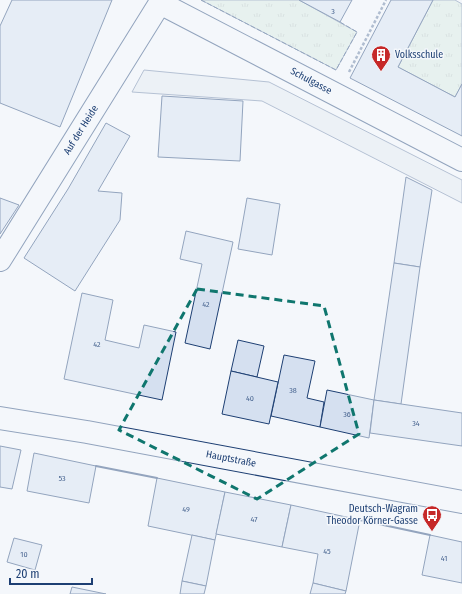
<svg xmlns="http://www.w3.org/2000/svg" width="462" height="594" viewBox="0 0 462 594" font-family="'Fira Sans Condensed',sans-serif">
<defs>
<pattern id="grass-tufts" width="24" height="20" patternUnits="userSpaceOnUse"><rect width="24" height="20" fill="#d7e8df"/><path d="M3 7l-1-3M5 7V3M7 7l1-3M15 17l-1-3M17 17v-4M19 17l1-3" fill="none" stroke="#b8c8c3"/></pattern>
</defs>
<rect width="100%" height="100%" fill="#f4f7fb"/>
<g fill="url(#grass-tufts)" stroke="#687fa3">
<path d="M201,0H299L357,32L336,70Z"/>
<path d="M433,0H455L462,4V84L455,97L398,67Z"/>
</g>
<path fill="#e3e8f0" stroke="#687fa3" d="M144,70L269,82L462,180V203L262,101L132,92Z"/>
<g fill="#d5e0f0" stroke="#1d3f73">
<path d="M12,0H112L60,127L0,103V26Z"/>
<path d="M299,0H352L340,22Z"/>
<path d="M391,0H433L398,67L455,97L462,84V136L350,78Z"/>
<path d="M162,96L243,101L240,161L158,157Z"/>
<path d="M106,123L130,136L98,191L122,193L120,220L75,291L24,258L68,189Z"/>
<path d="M406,177L432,190L420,267L394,263Z"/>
<path d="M0,198L19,205L0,234Z"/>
<path d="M247,198L280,204L272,255L238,249Z"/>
<path d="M186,231L233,242L210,349L185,343L202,264L180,259Z"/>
<path d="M394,263L420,267L401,404L374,400Z"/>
<path d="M82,293L113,300L105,340L139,348L144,325L176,332L162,400L64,379Z"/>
<path d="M238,340L264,346L257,377L231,371Z"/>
<path d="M284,355L315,361L307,398L324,402L320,427L271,416Z"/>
<path d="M231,371L278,382L269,424L222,414Z"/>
<path d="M327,390L374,400L369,438L320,427Z"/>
<path d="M374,400L462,413V446L370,433Z"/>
<path d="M0,446L21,450L12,489L0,487Z"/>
<path d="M34,453L96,466L89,503L27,491Z"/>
<path d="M157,478L225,492L215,540L148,526Z"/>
<path d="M225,492L291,505L282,547L216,534Z"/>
<path d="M291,505L360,520L346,591L313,583L318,554L282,547Z"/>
<path d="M192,535L215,540L206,586L182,581Z"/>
<path d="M430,535L462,542V583L422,575Z"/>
<path d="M14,538L42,545L35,570L7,562Z"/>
<path d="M182,581L206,586L204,594H180Z"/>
<path d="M313,583L346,591L345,594H310Z"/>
<path d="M72,587L106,594H70Z"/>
</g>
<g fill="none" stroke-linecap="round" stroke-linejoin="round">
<g stroke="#1d3f73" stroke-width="24">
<g id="street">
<path d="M160,3L462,160"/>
<path d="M0,260L160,3L161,0"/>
</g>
</g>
<g stroke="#1d3f73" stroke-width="24">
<path id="primary" d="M0,418L87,432L462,502"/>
</g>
<path stroke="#5e769c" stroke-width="2.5" stroke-dasharray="3 2" stroke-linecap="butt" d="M349,72L386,0"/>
<use href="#street" stroke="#f4f7fb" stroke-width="22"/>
<use href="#primary" stroke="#f4f7fb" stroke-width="22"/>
<path stroke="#1d3f73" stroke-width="1" stroke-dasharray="5 2" stroke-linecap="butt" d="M201,0L336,70L357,32L340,22"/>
<g stroke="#1d3f73" stroke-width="2">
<path d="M96,466L157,478"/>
<path d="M360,520L430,535"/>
</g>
</g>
<path d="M0 0H462V594H0ZM197,289L324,306L359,434L257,499L119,430Z" fill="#f4f7fb" fill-opacity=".55" fill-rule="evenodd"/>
<path fill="none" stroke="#0f766e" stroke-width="3" stroke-dasharray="8 5" stroke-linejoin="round" d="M197,289L324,306L359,434L257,499L119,430Z"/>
<defs>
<g id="building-pin" transform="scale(1)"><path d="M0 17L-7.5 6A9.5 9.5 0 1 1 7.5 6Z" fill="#c62828" stroke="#f4f7fb"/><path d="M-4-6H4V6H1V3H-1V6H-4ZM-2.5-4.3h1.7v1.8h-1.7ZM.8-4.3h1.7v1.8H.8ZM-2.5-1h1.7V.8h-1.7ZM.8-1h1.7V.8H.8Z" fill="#fff"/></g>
<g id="bus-pin" transform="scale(1)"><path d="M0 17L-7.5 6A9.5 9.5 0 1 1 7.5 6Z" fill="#c62828" stroke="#f4f7fb"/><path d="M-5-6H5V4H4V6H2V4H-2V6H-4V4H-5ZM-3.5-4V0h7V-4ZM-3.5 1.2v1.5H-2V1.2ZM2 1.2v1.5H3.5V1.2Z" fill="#fff"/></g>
</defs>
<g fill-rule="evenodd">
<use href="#building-pin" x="381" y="55"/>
<use href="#bus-pin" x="432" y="515"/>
</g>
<g text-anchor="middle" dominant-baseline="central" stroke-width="3" stroke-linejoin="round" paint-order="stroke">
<g font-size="8" fill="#4b6792">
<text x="333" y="11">3</text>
<text x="206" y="304">42</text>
<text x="97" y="344">42</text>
<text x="293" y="390">38</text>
<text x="250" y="398">40</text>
<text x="347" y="414">36</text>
<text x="416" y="423">34</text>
<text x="62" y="478">53</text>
<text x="186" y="509">49</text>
<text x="254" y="519">47</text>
<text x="327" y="551">45</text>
<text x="24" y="554">10</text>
<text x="444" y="558">41</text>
</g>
<g font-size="10" fill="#1d3f73" stroke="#f4f7fb" text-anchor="start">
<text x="395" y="55">Volksschule</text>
<text x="418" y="509" text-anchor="end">Deutsch-Wagram<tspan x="418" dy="12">Theodor Körner-Gasse</tspan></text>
</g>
<g font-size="10" fill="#1d3f73" stroke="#f4f7fb">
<text transform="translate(311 81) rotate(28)">Schulgasse</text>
<text transform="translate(81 130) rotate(-58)">Auf der Heide</text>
<text transform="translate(231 459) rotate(11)">Hauptstraße</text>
</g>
</g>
<path d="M10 578v6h82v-6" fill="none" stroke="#1d3f73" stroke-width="2"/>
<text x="16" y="578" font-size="12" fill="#1d3f73" stroke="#f4f7fb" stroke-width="3" paint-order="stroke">20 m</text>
</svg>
